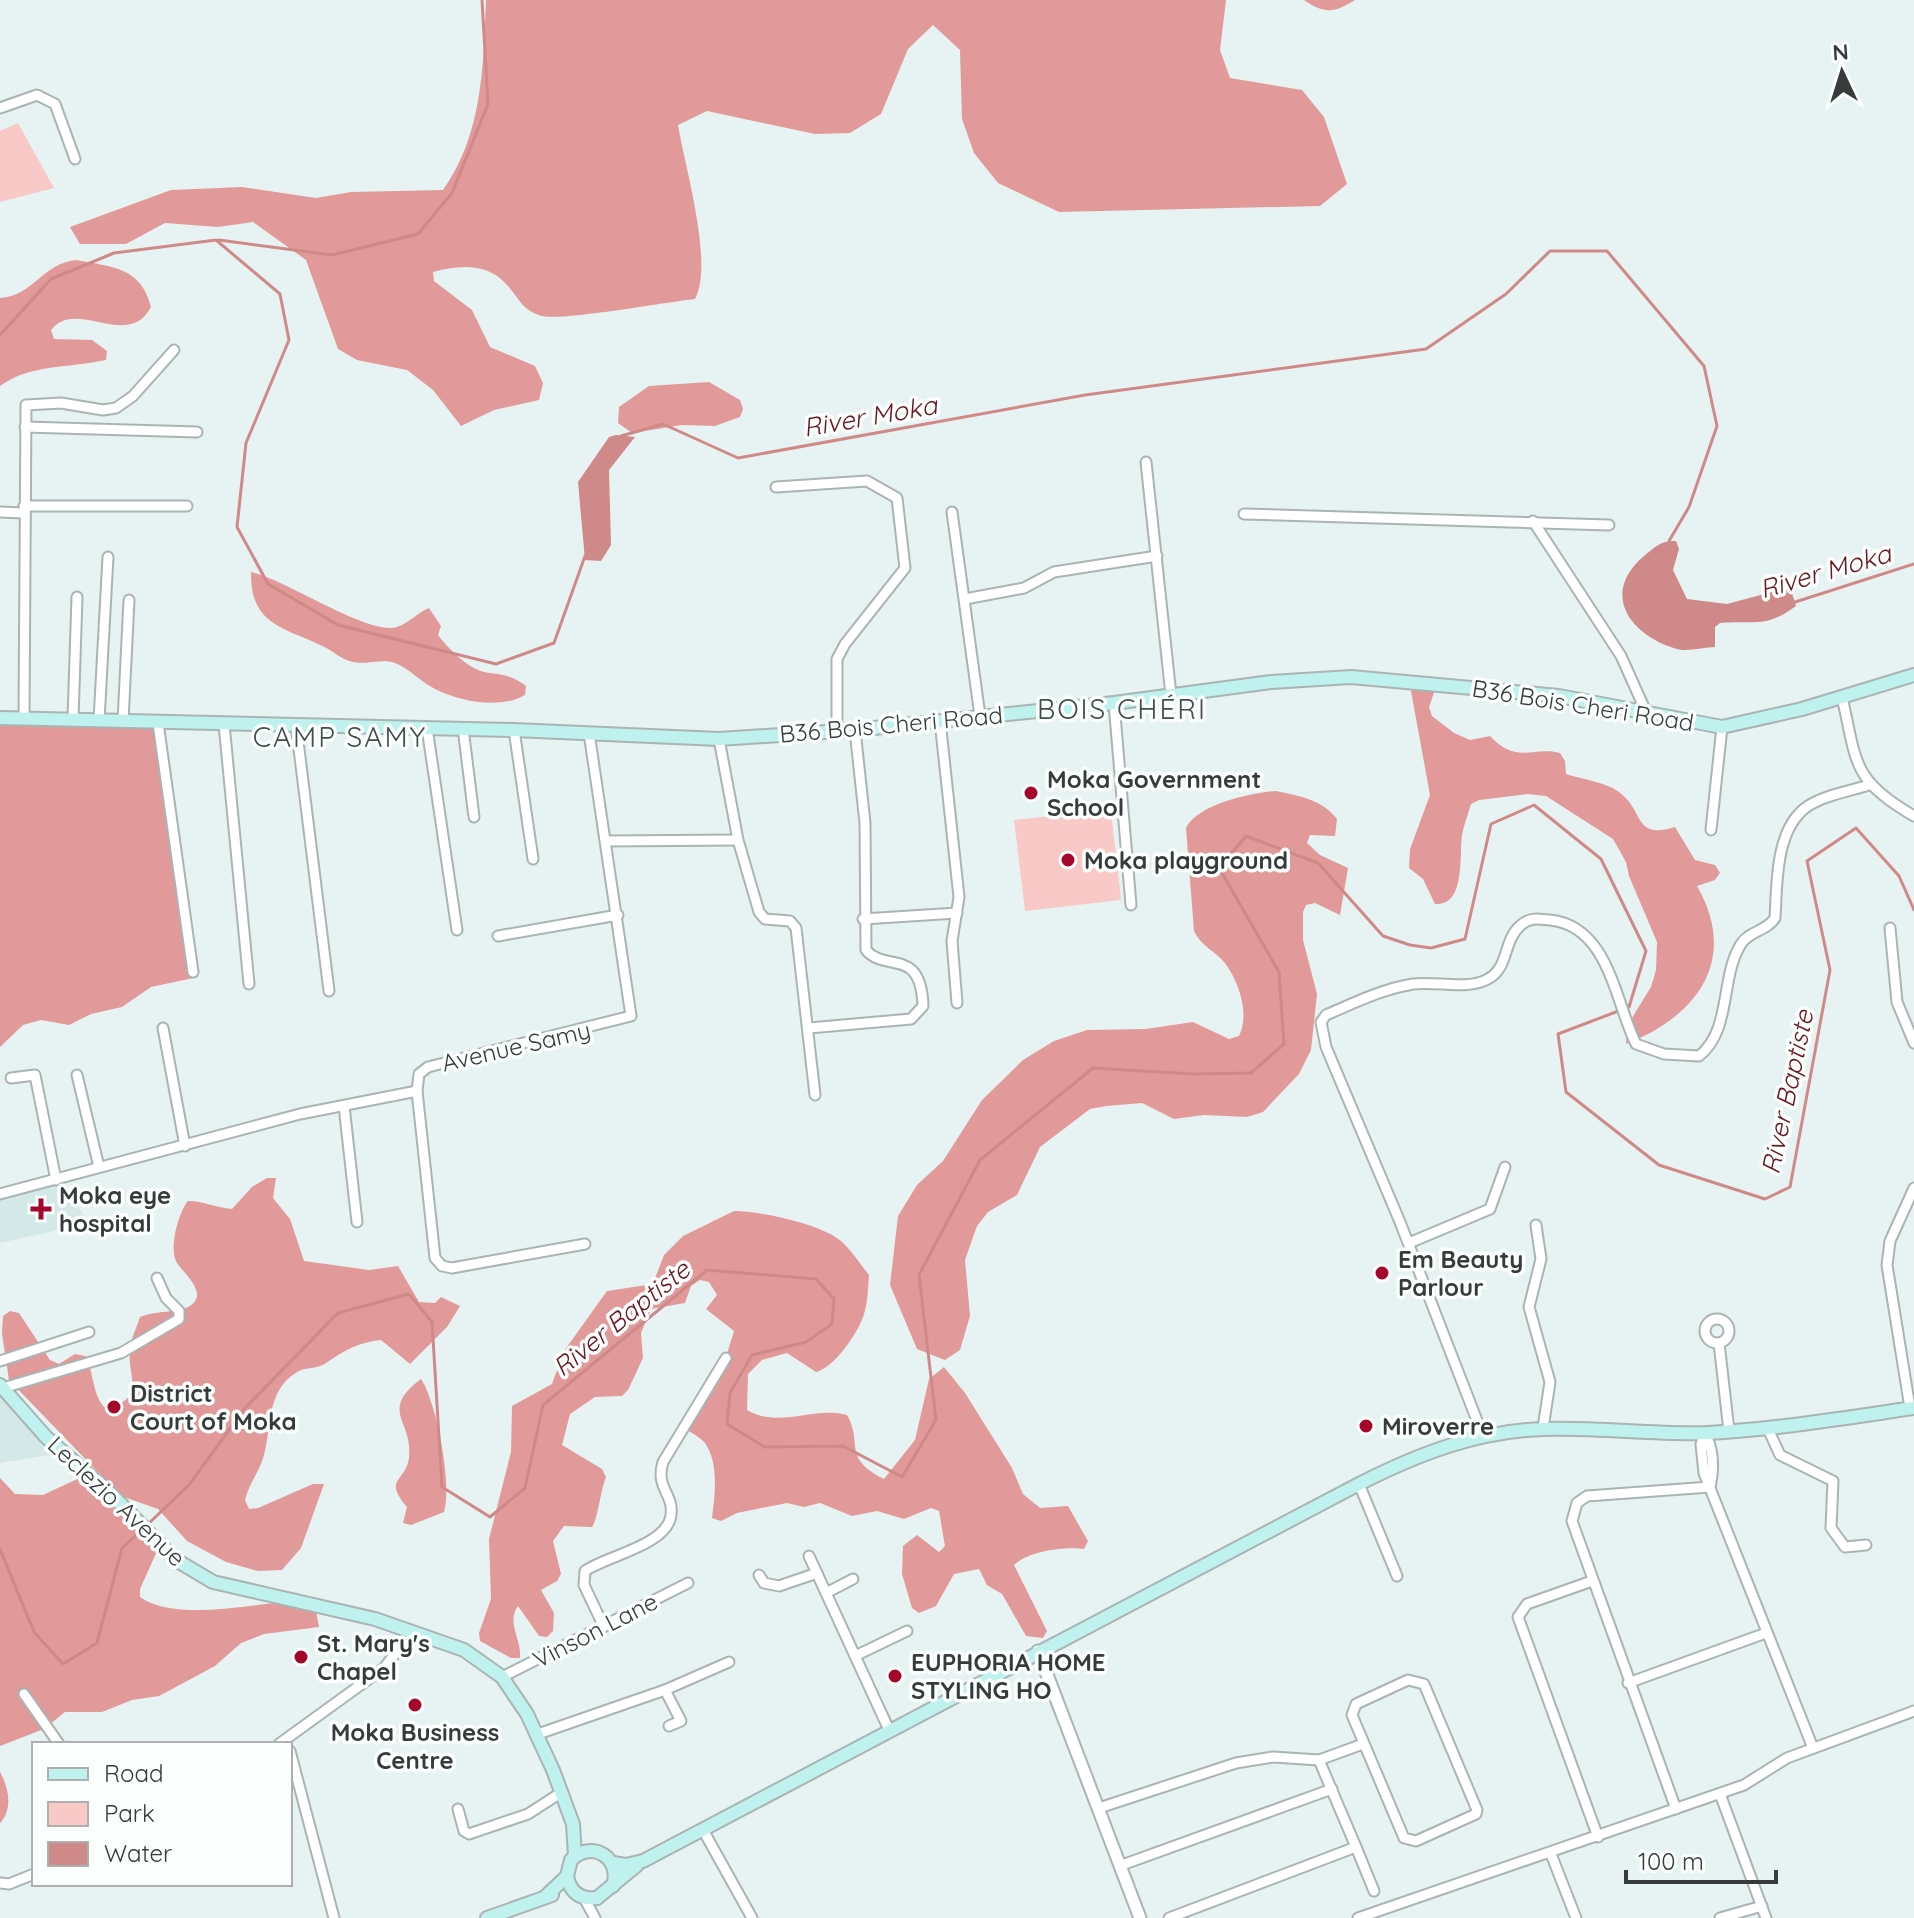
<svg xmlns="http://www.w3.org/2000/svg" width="1914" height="1918" viewBox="0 0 1914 1918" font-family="Quicksand,sans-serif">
<rect width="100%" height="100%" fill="#e7f3f2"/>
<g fill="#d3e8e7">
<path d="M65,1182L85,1218L81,1225L0,1243V1200Z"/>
<path d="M0,1390L55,1454L0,1463Z"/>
</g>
<g fill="#f9c9c7">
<path d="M18,123L54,188L0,202V131Z"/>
<path d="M1111,810L1121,900L1025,911L1014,820Z"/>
</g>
<g fill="#e19a99">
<path d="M486,0H1226L1220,50L1230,78L1302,90L1324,117L1347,184L1320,206L1059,212L998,183L974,153L962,119L960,50L933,25L908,49L881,114L850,133L815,134L707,111L678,125C685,167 714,264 695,299C667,302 562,321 542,316C521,310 520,299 507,285C488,262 458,265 433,272L434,281L472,310L490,347L535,366L543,383L539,400L494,410L461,426L433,390L407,370L357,360L338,349L306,260L253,222L218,227L165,223L126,244H80L70,227L171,190L242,187L316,198L351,192L443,190C483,133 483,67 486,0Z"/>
<path d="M1304,0H1355C1335,13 1324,14 1304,0Z"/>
<path d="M76,260C113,267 141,267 151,307C128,351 76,297 51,330L54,339L92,340L107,351L106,360C70,368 30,364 0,386V298C33,296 43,263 76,260Z"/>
<path d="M709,382L740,400L743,409L740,417L715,426L682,425L632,433L618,423L619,407L649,386Z"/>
<path d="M251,572C285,579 369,636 397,627C409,623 417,613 429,608L441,626L438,635C448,648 467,668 484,672C502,675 510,674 526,686L525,695C501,709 462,702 437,690C422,683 410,669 395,663C383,658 366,665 353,662C341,660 331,649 320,645C282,627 250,624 251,572Z"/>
<path d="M1417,684L1435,690L1429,707L1432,716L1454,733L1470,740L1490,736C1517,765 1532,746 1560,753L1565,761L1566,774C1581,779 1606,782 1619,792C1645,811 1633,840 1675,827L1695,860L1715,865L1720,873L1715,880L1697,886C1739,959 1698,1016 1626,1044L1627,1026L1651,987L1656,970L1657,942L1629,876L1626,862L1613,839L1546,796L1528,794L1479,800L1471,804C1468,814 1464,825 1462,835C1459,856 1466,906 1435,904L1423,879L1409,868L1410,849L1430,795L1411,691Z"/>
<path d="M0,721L164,723L198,977L151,987L122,1007L91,1014L69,1025L41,1020L23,1025L0,1047Z"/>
<path d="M1276,791C1299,796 1322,799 1337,819L1335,836L1310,835L1307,843L1320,855L1348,868L1340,915L1315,903L1306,905L1303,912V940L1317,994L1311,1050L1299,1074L1263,1112L1247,1117L1204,1115L1174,1119L1142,1103L1106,1106L1090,1109L1040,1147L1017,1195L988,1212L977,1226L965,1260L970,1316L960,1350L945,1360L917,1349L890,1285L898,1216L917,1185L943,1161L982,1100L1023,1060L1054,1041L1087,1030L1146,1029L1193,1022L1229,1039L1239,1036C1250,1014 1239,982 1225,963C1215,951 1201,946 1194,931L1186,828C1198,804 1251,793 1276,791Z"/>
<path d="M267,1178H276L273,1198L290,1219L304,1261L369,1270L398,1266L419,1302L435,1303L441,1297L460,1306L447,1327L410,1364L381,1340C359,1342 343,1351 326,1363C318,1369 305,1367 297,1372C266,1391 272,1426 264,1455C260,1471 249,1483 245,1500L249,1509L258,1508L313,1484H324L301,1548L282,1570L258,1571L226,1562L187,1541L158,1509L121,1496L9,1380L2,1334L3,1316L10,1311L19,1313L50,1360L59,1364L75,1354L85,1356C94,1372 92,1393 104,1407C149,1402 126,1374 130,1348C131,1338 137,1327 140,1317C154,1311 180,1312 188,1307C212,1294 181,1272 176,1261C169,1247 179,1211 188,1201C203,1201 217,1208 232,1209L252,1187Z"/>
<path d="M734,1211C760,1211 821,1224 841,1241C852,1251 860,1264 869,1275C868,1287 868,1302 864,1314C859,1332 834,1368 816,1372L787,1353L762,1360L748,1374L747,1410C780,1429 813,1406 847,1415C863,1443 842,1458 884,1479L915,1440L929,1379L944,1367L965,1393L1012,1468L1023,1494L1040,1508L1068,1506L1088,1541L1084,1549C1065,1546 1028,1551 1014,1565L1047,1631L1043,1638L1026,1636L1002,1594L987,1585L979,1569L954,1574L936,1606L919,1613L912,1608L902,1574L903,1546L917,1535L939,1552L945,1546L939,1511L931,1508L904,1519L877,1511L852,1516L820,1503L804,1507L787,1503L737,1513L721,1521L712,1518C715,1495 719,1463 705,1443C700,1437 690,1432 684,1428L726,1357L734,1331L706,1309L717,1295L709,1282L700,1280L691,1286L685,1303L651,1309L641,1333L643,1358L628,1390L622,1396L595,1397L570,1414L562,1445L602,1469L606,1477C600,1492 598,1519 592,1527L564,1526L553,1541L561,1574L557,1581L541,1590L554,1613L553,1631L547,1637L539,1636L518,1606C506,1622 522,1640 520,1658H511L480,1641L479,1633L491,1599L489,1539L511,1452L512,1406L552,1384L564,1351L607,1291L647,1285L654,1281L664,1255L683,1236Z"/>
<path d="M421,1379C436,1400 453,1487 444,1512L411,1525L403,1523L407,1507C383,1478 405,1483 409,1458C414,1421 378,1411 421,1379Z"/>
<path d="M88,1474L158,1549L140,1589V1597C176,1623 261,1603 304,1599L316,1610L319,1627L264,1634L241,1643L215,1666L159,1696L132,1700L102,1712H65L44,1729L0,1746V1478L15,1494L43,1495Z"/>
<path d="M0,1772C9,1788 13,1809 0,1823Z"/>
</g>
<g fill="#cf8988">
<path d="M616,435L635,437L609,470L611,545L601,561L585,560L578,482L609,437Z"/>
<path d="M1676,541L1679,549L1673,570L1687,599L1727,604L1790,587L1796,606C1765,629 1755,620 1720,623L1715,627V647C1705,647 1687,652 1677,649C1631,636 1599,594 1644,556C1655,547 1661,540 1676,541Z"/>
</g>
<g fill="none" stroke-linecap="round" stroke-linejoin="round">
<g stroke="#cf8988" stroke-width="3">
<path d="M219,240L332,255L418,234L452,193L488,104L482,0"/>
<path d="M0,335L51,279L114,253L216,240L280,294L289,340L246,443L237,527L268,584L338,625L496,664L554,643L585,556"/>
<path d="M621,436L663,424L738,458L1085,395L1426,349L1506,294L1550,251H1607L1704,366L1717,426L1689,507L1669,541"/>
<path d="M1792,603L1914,564"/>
<path d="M147,1525L189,1485L245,1408L338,1313L409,1294L432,1322L442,1487L490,1517L525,1488L543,1405L707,1270L816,1279L834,1299L832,1324L806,1342L752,1355L730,1393L727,1424L765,1447L843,1446L902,1477L936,1420L919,1275L980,1160L1093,1068L1193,1074L1251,1073L1284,1044L1279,972L1219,868L1246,836L1318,863L1383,936L1410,945L1431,948L1465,939L1491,824L1534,805L1601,859L1646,951L1629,1007L1558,1034L1566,1092L1659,1165L1765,1199L1790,1187L1830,970L1807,861L1856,828L1899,876L1914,910"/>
<path d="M0,1549L34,1632L63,1664L97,1643L122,1548L142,1530"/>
</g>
<g stroke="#a9b4b3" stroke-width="13">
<g id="minor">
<path d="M0,108L37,95L55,104L75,159"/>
<path d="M25,427L197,432"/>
<path d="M1146,462L1171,695"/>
<path d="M776,487L867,481L897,498L905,568L845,644L837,659V731"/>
<path d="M24,506H187"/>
<path d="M0,512L24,513"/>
<path d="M952,512L980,716"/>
<path d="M1244,514L1609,525"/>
<path d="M1533,521L1621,656L1647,714"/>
<path d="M965,599L1024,588L1054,572L1157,556"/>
<path d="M1842,697C1857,762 1851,780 1914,816"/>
<path d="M1114,703L1131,905"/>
<path d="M24,718L26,405L61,403L103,410L116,408L133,396L174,350"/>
<path d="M73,719L77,597"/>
<path d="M99,720L108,557"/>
<path d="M123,721L129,600"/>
<path d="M940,721L959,897L952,941L957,1003"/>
<path d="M158,723L193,972"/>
<path d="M224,724L249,984"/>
<path d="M296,725L329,991"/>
<path d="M427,728L457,930"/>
<path d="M463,728L474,817"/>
<path d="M514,730L533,859"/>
<path d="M719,739L738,840L759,912L765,919L790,921L796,928L815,1095"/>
<path d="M1711,830L1722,727"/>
<path d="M607,841L738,840"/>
<path d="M863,919L957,913"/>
<path d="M1890,928L1897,1002L1914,1043"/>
<path d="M498,936L618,915"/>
<path d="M163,1028L185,1146"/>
<path d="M809,1028L911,1019L923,1006C921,946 885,973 866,950L865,823L855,730"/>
<path d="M77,1075L99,1167"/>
<path d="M11,1078L35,1075L56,1180"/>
<path d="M417,1091L435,1258L442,1266L452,1268L585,1244"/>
<path d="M344,1106L357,1222"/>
<path d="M0,1194L300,1114L417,1091L419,1074L428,1067L631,1016L589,733"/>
<path d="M1536,1225L1541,1259L1529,1307L1550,1382L1543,1428"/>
<path d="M1409,1243L1490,1209L1505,1167"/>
<circle cx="1717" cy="1331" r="12"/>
<path d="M1719,1343L1729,1431"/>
<path d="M0,1361L89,1332"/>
<path d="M3,1388L121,1353L179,1319V1311L166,1298L157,1278"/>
<path d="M1910,1408L1887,1265L1890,1241L1914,1188"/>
<path d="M1768,1429L1780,1455L1833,1481L1831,1528L1845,1547L1866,1545"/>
<path d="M1705,1433L1701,1444L1704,1473L1813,1748"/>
<path d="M1705,1433C1714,1450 1714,1469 1710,1487"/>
<path d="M1483,1436L1400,1222L1326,1047L1321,1022L1326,1015C1354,1003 1382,989 1413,984C1436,981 1465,990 1486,980C1510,969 1502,941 1521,925C1530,917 1538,919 1550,920C1609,926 1615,1002 1636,1044L1664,1054L1699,1056C1732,1030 1720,977 1741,944C1749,931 1767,931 1775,918C1777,884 1775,828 1808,806C1825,795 1850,791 1869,785"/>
<path d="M1359,1484L1397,1576"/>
<path d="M809,1556L890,1732"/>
<path d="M759,1575L764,1583L779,1586L817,1573"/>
<path d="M1592,1581L1527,1604L1518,1617L1598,1837"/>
<path d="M826,1593L853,1579"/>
<path d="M604,1627L584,1585L585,1571C606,1556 668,1545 671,1515C674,1494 655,1488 663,1462L726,1358"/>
<path d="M855,1656L907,1631"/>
<path d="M502,1677L688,1583"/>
<path d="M1408,1680L1424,1684L1477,1810L1476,1814L1416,1841L1404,1838L1352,1715L1356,1704Z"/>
<path d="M1628,1683L1766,1633"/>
<path d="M665,1690L681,1721L669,1726"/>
<path d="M24,1694L59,1744"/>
<path d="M538,1734L665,1690L729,1662"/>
<path d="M279,1744L384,1668L401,1646L417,1634"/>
<path d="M290,1751L334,1918"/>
<path d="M1720,1794L1766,1918"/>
<path d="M1099,1808L1236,1763L1273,1757L1319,1760L1363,1744"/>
<path d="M458,1809L464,1831L469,1834L528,1814L562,1792"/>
<path d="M1676,1809L1572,1521L1577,1503L1587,1496L1710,1487"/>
<path d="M703,1830L752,1918"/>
<path d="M1356,1847L1374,1891"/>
<path d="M1551,1854L1576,1918"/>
<path d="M1122,1865L1332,1789"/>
<path d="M0,1883L9,1884L34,1874"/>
<path d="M584,1898L595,1918"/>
<path d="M1169,1918L1356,1847L1319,1760"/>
<path d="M1358,1918L1744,1785L1787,1758L1914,1711"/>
<path d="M1720,1918L1762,1906"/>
</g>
</g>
<g stroke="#a9b4b3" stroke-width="15">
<path id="tertiary" d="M1038,1651L1140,1918"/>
</g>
<g stroke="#a9b4b3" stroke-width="16">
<g id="secondary">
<path d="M0,718L514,730L719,739L855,730L1114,703L1271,682L1351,677L1559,696L1722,727L1802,709L1914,675"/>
<path d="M0,1385L46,1437L112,1495L176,1560L213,1582L375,1619L464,1650L502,1677L527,1714L553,1770L573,1824L575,1856"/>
<path d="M613,1863L626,1865L643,1861L1359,1484C1418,1454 1477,1431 1544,1429C1599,1427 1654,1435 1708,1433C1778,1429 1845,1418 1914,1408"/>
<path d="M567,1876C570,1893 581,1900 597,1898L637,1865"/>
<path d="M546,1896L567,1876L571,1860C592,1839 622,1858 613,1886"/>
<path d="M487,1918L552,1895"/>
</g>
</g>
<use href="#minor" stroke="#fff" stroke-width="9"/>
<use href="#tertiary" stroke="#fff" stroke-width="11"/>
<use href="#secondary" stroke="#bff1ef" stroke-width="12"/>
</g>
<g fill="#a40729" stroke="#fafffe" stroke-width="3">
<circle cx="1031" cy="793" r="8"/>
<circle cx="1068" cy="860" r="8"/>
<path d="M37 1197h8v8h8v8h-8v8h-8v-8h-8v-8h8z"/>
<circle cx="1382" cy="1273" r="8"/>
<circle cx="114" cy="1407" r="8"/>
<circle cx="1366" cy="1426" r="8"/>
<circle cx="301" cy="1657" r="8"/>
<circle cx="895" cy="1676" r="8"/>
<circle cx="415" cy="1705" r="8"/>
</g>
<g text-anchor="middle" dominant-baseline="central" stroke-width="7" stroke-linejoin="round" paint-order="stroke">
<g font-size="24" fill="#373b3b" stroke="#fafffe">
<text transform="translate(1583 705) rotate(9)">B36 Bois Cheri Road</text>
<text transform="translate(891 724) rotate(-5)">B36 Bois Cheri Road</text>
<text transform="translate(516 1046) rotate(-13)">Avenue Samy</text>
<text transform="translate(117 1501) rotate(43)">Leclezio Avenue</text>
<text transform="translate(595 1630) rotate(-27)">Vinson Lane</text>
</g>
<g font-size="24" font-weight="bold" fill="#373b3b" stroke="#fafffe" text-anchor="start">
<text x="1047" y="779">Moka Government<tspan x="1047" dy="28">School</tspan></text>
<text x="1084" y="860">Moka playground</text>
<text x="59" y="1195">Moka eye<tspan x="59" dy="28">hospital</tspan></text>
<text x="1398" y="1259">Em Beauty<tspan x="1398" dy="28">Parlour</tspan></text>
<text x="130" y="1393">District<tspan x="130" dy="28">Court of Moka</tspan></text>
<text x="1382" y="1426">Miroverre</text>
<text x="317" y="1643">St. Mary's<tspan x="317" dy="28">Chapel</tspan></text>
<text x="911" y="1662">EUPHORIA HOME<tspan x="911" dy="28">STYLING HO</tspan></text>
<text x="415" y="1732" text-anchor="middle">Moka Business<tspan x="415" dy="28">Centre</tspan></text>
</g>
<g font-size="26" font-style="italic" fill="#6a161f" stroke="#fafffe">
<text transform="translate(870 416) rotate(-10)">River Moka</text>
<text transform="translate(1825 571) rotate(-16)">River Moka</text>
<text transform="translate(1787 1092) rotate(-78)">River Baptiste</text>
<text transform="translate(621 1318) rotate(-39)">River Baptiste</text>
</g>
<g font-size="28" letter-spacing="2" fill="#424c4b" stroke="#fafffe">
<text x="1122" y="708">BOIS CHÉRI</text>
<text x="340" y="736">CAMP SAMY</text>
</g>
</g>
<rect x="32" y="1742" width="260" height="144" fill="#fafffe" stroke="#acb1b0" stroke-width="2"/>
<rect x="48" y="1768" width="40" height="12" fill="#bff1ef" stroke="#acb1b0" stroke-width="2"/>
<text x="104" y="1782" font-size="24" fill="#373b3b">Road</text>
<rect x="48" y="1802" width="40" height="24" fill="#f9c9c7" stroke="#acb1b0" stroke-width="2"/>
<text x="104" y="1822" font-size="24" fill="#373b3b">Park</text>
<rect x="48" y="1842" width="40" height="24" fill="#cf8988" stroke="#acb1b0" stroke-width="2"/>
<text x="104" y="1862" font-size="24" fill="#373b3b">Water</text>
<g transform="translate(1842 72) rotate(356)" stroke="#fafffe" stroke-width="6" paint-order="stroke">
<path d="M0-6L14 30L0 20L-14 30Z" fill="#373b3b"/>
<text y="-12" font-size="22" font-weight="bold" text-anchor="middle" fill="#373b3b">N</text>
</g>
<path d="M1626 1870v12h150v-12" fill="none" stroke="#373b3b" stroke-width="4"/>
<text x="1638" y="1870" font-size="24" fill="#373b3b" stroke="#fafffe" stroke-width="6" paint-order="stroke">100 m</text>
</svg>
